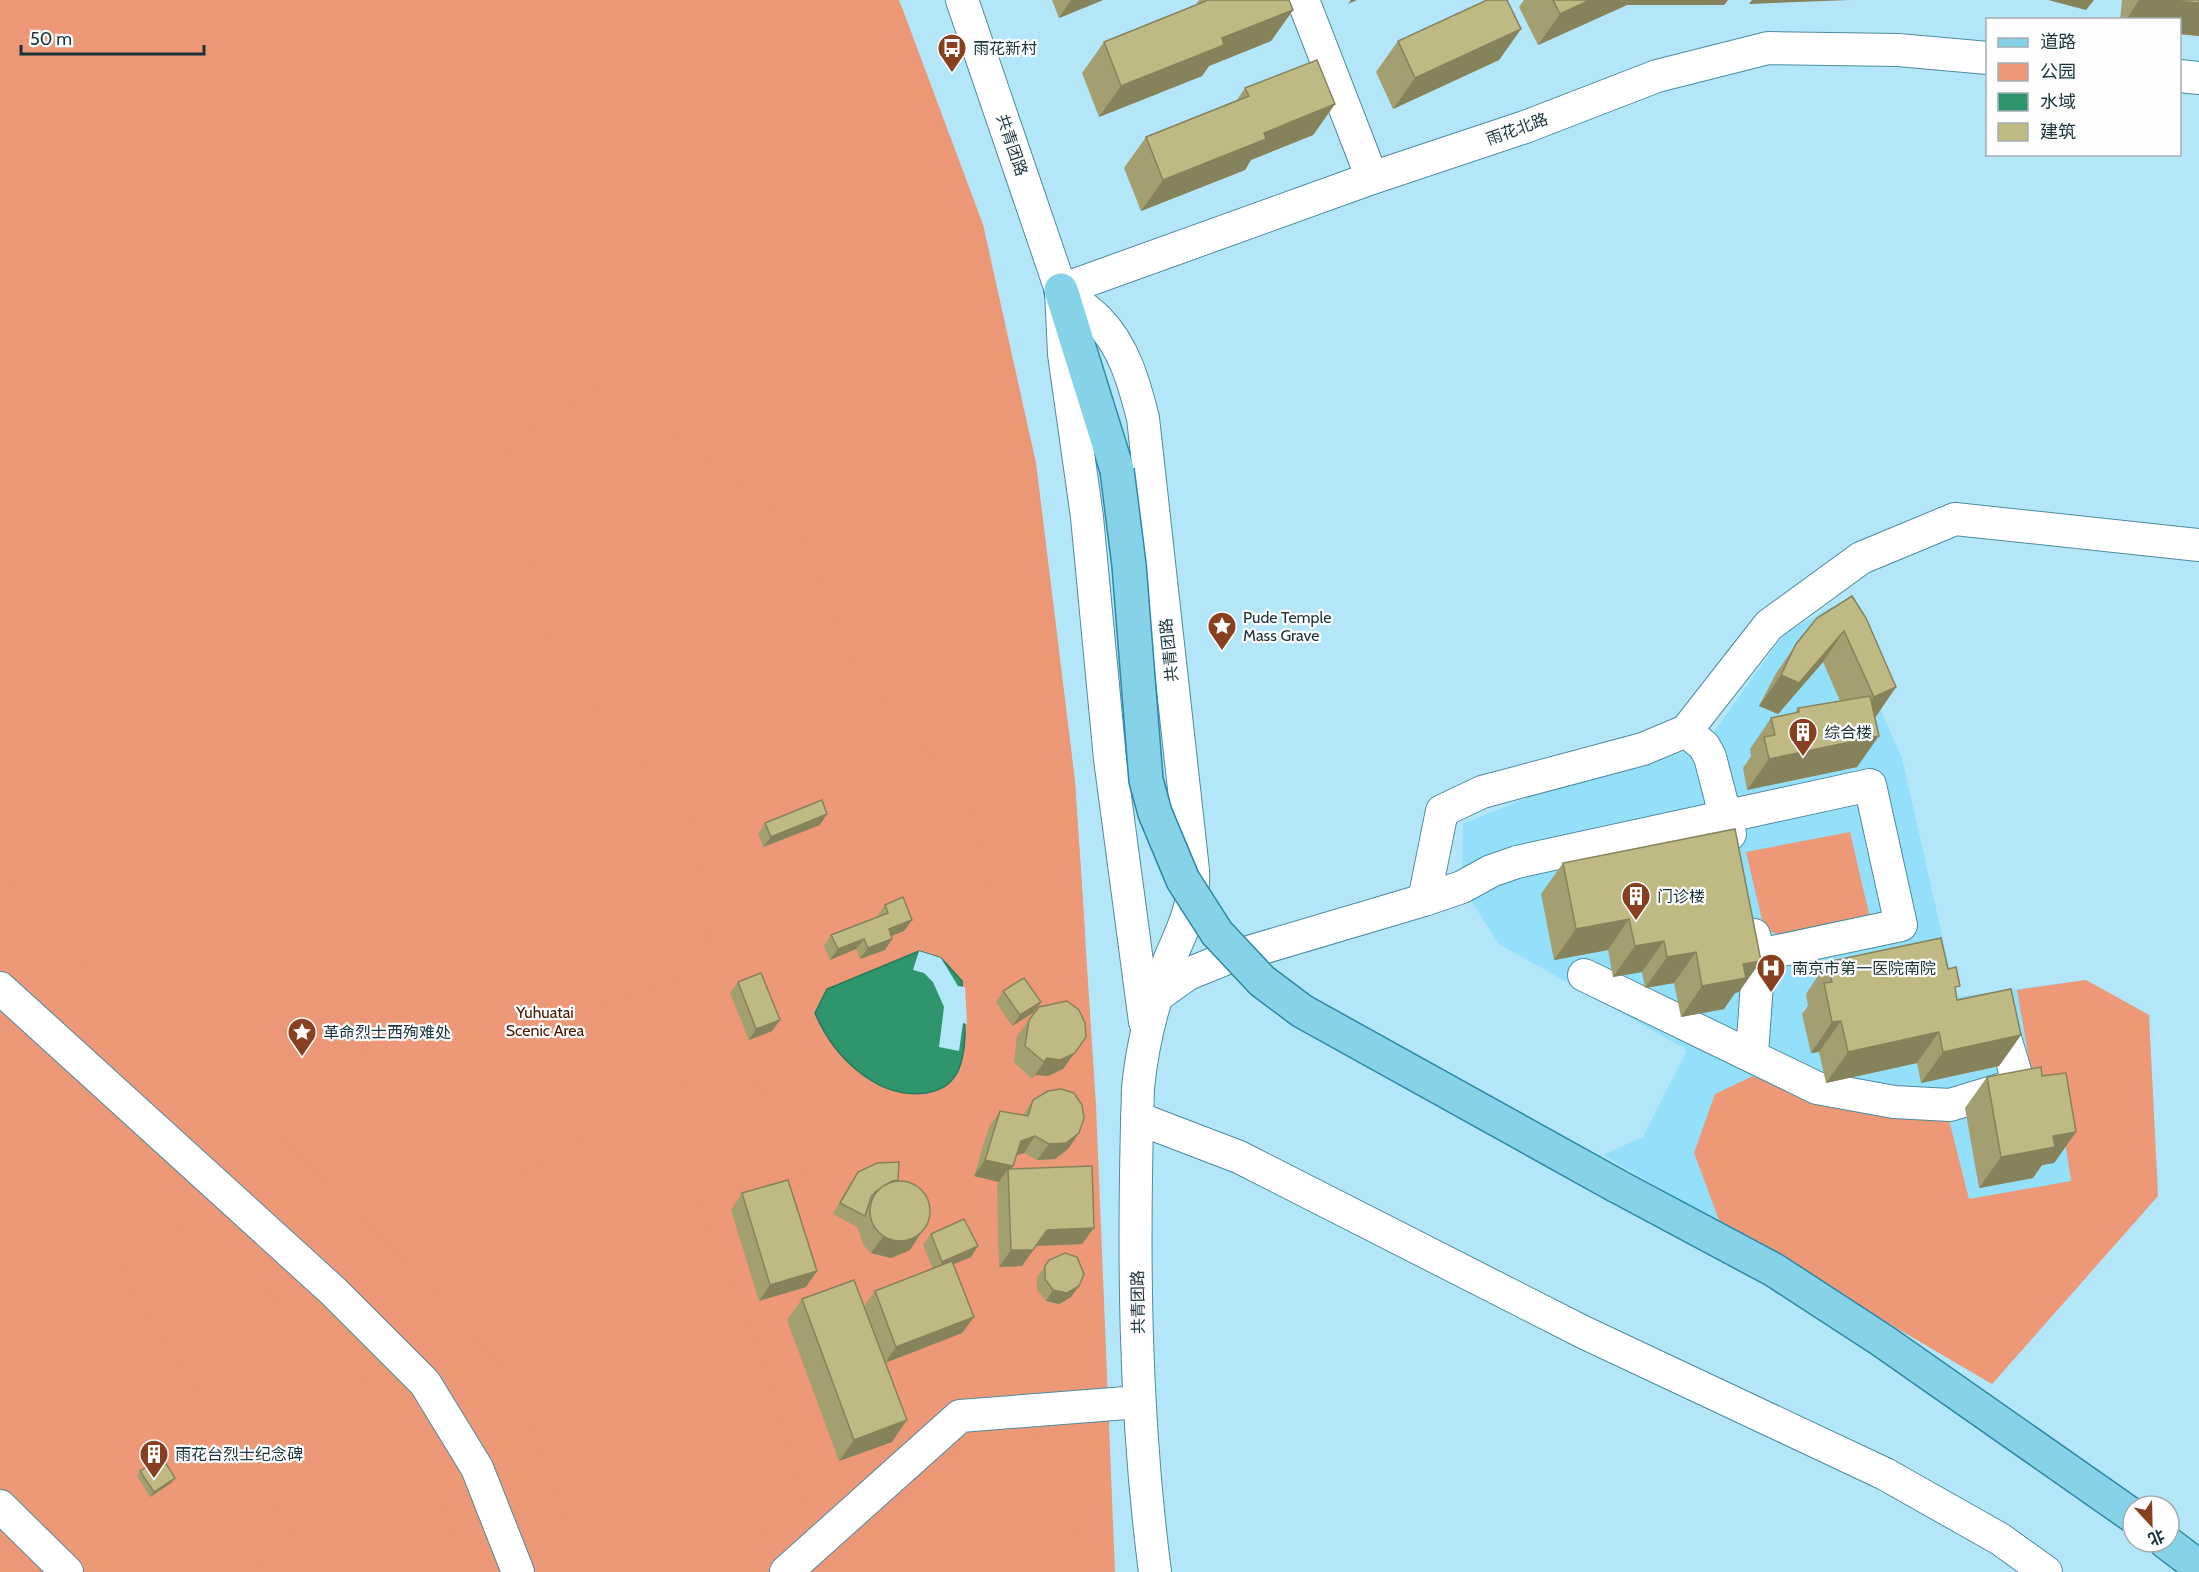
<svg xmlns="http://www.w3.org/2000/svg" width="2199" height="1572" viewBox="0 0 2199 1572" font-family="Cabin,'Noto Sans SC',sans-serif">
<rect width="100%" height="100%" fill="#b4e6f9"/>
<path fill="#94dff9" d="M1834,605L1902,758L1956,997L2086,980L2149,1015L2158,1196L1992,1384L1603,1155L1643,1137L1687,1050L1499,944L1462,887L1463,824L1524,799L1704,746L1784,634Z"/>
<g fill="#ed9876">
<path d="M0,0H899L983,225L1036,464L1075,782L1096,1105L1115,1572H0Z"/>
<path d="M1850,832L1870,918L1778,935L1764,928L1746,852Z"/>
<path d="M2086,980L2149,1015L2158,1196L1992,1384L1721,1225L1694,1153L1715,1094L1753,1076L1813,1103L1948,1116L1969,1199L2071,1181L2056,1081L2033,1082L2017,990Z"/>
</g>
<g fill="#ec9775">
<path d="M0,0H899L983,225L1036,464L1075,782L1085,932L998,944L967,806L849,666L795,531L604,388L510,447L556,652L698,821L716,971L574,1018L383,1019L367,1058L504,1178L682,1080L753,1073L826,1148L813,1174L703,1204L766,1354L808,1501L724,1572H580L512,1386L426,1288L266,1130L48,939L0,876Z"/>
<path d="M191,1214L369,1379L406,1418L443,1492L471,1572H238L291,1537L112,1271Z"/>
<path d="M1072,1430L1083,1572H813L967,1436Z"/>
<path d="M0,1527L40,1572H0Z"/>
</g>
<path fill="#2e956c" stroke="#28785e" stroke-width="1.5" d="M919,951L941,958L962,981C963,1010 970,1043 958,1071C951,1085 941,1090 926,1093C877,1100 833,1056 815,1013L827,989Z"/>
<path fill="#b4e6f9" d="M919,951L941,958L958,986L965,987L967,1024L963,1023L959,1051L939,1047L944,1007L933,982L924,973L913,970Z"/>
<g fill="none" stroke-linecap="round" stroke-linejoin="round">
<g stroke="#4d8ba1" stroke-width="34">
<g id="minor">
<path d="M962,0L1061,290L1064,354L1087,517L1110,759L1145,1022"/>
<path d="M1303,0L1372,178"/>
<path d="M2180,76L2199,78"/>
<path d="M1061,290C1073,300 1087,309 1098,320C1124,346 1134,383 1143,418L1193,870C1195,913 1180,932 1165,971C1151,1009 1142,1048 1138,1088C1133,1249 1134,1412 1155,1572"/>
<path d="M1061,290L1372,178L1525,127L1657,76L1768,48L1898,50L1988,58"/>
<path d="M1686,731L1704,746L1710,757L1730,834"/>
<path d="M1424,900L1462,887L1491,871L1517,862L1870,785L1901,925L1759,955"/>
<path d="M1584,975L1817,1088L1894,1102L1950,1105L2019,1084L2005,1038L1990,1017"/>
<path d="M0,988L333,1291L425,1383L477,1468L518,1572"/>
<path d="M1157,996L1188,974L1225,959L1424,900L1442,811L1482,792L1643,749L1686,731L1769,625L1861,558L1955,519L2199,545"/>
<path d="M1752,1054L1759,955L1754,935"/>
<path d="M1137,1118L1239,1157L1583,1332L1885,1474L2000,1539L2046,1572"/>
<path d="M0,1506L67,1572"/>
<path d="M786,1572L960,1416L1139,1402"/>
</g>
</g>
<g stroke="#2c88a4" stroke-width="36">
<g id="major">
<path d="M1061,290L1117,470"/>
<path d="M1617,1186L1774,1270L1883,1341L2133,1516"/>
<path d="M2166,1542L2199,1567"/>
</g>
</g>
<use href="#minor" stroke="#fff" stroke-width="32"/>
<use href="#major" stroke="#86d3e9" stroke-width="33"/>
<g stroke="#2c88a4" stroke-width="36" stroke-linecap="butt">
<path id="major-bridge" d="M1117,470L1129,565L1146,780L1155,813L1183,880L1217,933L1262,981L1302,1011L1617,1186"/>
</g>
<use href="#major-bridge" stroke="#86d3e9" stroke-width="33"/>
</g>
<g fill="#a49f71">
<path d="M1052,0H1103L1059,18Z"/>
<path d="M1199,0H1289L1293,10L1271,41L1209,66L1202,76L1099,117L1082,73L1104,42L1195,6Z"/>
<path d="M1524,0H1728L1724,5H1627L1538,45L1519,7Z"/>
<path d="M2122,0H2199V36L2180,34V20H2120Z"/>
<path d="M1521,29L1499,60L1393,109L1376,72L1398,41Z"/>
<path d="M1245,88L1335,104L1313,135L1251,160L1245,170L1141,211L1124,168L1146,137L1237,100Z"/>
<path d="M1852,596L1896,687L1875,718L1857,767L1747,790L1743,768L1751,756L1750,749L1771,718L1795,713L1798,708L1840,701L1823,662L1778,714L1759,706L1775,675L1796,644Z"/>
<path d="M765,823L820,825L763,847L758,834Z"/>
<path d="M1735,829L1739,992L1735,993L1724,1009L1681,1017L1674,983L1645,988L1642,972L1613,977L1608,950L1554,960L1541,894L1563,863Z"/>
<path d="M885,905L912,920L904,931L891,936L885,950L860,959L856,949L830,960L824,946L831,935L878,917L877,916Z"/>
<path d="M1827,962L1948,969L1956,992L1957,1000L2021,1035L1999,1066L1921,1083L1917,1063L1826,1083L1819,1052L1811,1053L1802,1014L1808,1006L1806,994Z"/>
<path d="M738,982L780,1020L772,1031L749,1040L730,993Z"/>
<path d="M1003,991L1033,1013L1012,1026L996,1002Z"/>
<path d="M1029,1020L1063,1069L1048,1076L1035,1075L1032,1079L1014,1062L1017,1036Z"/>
<path d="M2042,1076L2076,1132L2054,1163L2042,1165L2033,1178L1979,1188L1965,1108L1987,1077Z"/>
<path d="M1033,1100L1079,1133L1068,1149L1055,1159L1037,1160L1024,1153L1017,1155L1013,1166L1011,1169L1082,1244L1036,1246L1022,1266L999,1267L997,1185L999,1182L974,1176L989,1127L1000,1111L1023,1115Z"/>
<path d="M858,1172L898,1180L910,1250L891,1258L871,1253L864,1246L857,1227L833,1214L850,1183Z"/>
<path d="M742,1193L806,1287L759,1301L731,1210Z"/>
<path d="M931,1234L978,1246L971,1257L953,1264L974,1317L962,1333L885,1363L892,1442L839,1461L787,1320L802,1299L864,1306L875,1291L933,1269L923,1245Z"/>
<path d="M1049,1260L1071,1297L1059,1304L1046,1301L1037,1290V1277Z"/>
<path d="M140,1471L171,1483L150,1497L137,1476Z"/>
</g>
<g fill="#86825c">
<path d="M1071,0H1103L1059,18Z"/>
<path d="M1351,0H1357L1348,4Z"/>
<path d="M1590,0H1728L1724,5H1627L1538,45L1560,14Z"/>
<path d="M1752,0H1850L1749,4Z"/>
<path d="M2048,0H2094L2086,10Z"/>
<path d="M2139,0H2161L2199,3V36L2180,34V20H2126Z"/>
<path d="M1293,10L1271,41L1209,66L1202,76L1099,117L1121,86L1222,38Z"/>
<path d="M1521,29L1499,60L1393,109L1415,78Z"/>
<path d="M1335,104L1313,135L1251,160L1245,170L1141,211L1163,180L1264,133Z"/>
<path d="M1844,631L1823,662L1778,714L1759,706L1781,675Z"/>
<path d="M1896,687L1874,719L1852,728L1874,697Z"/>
<path d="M1879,736L1857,767L1747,790L1769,759Z"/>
<path d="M827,814L820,825L763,847L771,837Z"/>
<path d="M1629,919L1608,950L1554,960L1576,929Z"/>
<path d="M912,920L904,931L881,940L889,929Z"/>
<path d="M864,939L856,949L830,960L838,949Z"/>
<path d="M892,939L885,950L860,959L868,948Z"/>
<path d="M1664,941L1642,972L1613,977L1635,946Z"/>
<path d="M1696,952L1674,983L1645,988L1667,957Z"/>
<path d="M1761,961L1739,992L1735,993L1724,1009L1681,1017L1702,986L1743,964Z"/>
<path d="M1041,1002L1033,1013L1012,1026L1020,1015Z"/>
<path d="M780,1020L772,1031L749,1040L756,1029Z"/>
<path d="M1841,1021L1819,1052L1811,1053L1832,1022Z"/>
<path d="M1939,1032L1917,1063L1826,1083L1848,1052Z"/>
<path d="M2021,1035L1999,1066L1921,1083L1943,1052Z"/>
<path d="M1086,1037L1063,1069L1048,1076L1035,1075L1032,1079L1047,1058Z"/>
<path d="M2076,1132L2054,1163L2042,1165L2033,1178L1979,1188L2001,1157L2053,1136Z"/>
<path d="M1079,1133L1068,1149L1055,1159L1037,1160L1049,1144Z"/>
<path d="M1035,1136L1024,1153L1010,1157L1021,1141Z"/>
<path d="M985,1160L1013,1166L1009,1173L1008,1169L999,1182L974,1176Z"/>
<path d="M1094,1228L1082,1244L1036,1246L1022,1266L999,1267L1011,1250L1047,1230Z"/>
<path d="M921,1233L910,1250L891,1258L871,1253L883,1237Z"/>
<path d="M978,1246L971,1257L935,1272L942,1262Z"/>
<path d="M817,1271L806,1287L759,1301L770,1285Z"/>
<path d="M1079,1286L1071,1297L1059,1304L1046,1301L1053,1290Z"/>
<path d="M974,1317L962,1333L885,1363L896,1347Z"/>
<path d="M907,1420L892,1442L839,1461L854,1440Z"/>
<path d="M175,1478L171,1483L150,1497L154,1492Z"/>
</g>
<g fill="#bfb983" stroke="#86825c" stroke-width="1.5">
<path d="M1206,0H1289L1293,10L1222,38L1224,45L1121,86L1104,42L1206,1Z"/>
<path d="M1487,0H1507L1521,29L1415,78L1398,41Z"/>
<path d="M1553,0H1590L1560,14Z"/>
<path d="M2161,0H2199V3Z"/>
<path d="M1317,60L1335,104L1264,133L1266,139L1163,180L1146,137L1249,96L1245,88Z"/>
<path d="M1852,596L1866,618L1896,687L1874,697L1844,631L1799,683L1781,675L1796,644L1817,618Z"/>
<path d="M1870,696L1879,736L1769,759L1764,737L1775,735L1771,718L1799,712L1798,708Z"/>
<path d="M822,800L827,814L771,837L765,823Z"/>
<path d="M1735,829L1761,961L1743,964L1746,978L1702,986L1696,952L1667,957L1664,941L1635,946L1629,919L1576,929L1563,863Z"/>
<path d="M903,897L912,920L889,929L892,939L868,948L864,939L838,949L831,935L888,913L885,905Z"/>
<path d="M1941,938L1948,969L1956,967L1960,986L1955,987L1957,1000L2011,989L2021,1035L1943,1052L1939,1032L1848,1052L1841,1021L1832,1022L1824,983L1832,982L1827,962Z"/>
<path d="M761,973L780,1020L756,1029L738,982Z"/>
<path d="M1024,978L1041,1002L1020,1015L1003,991Z"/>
<path d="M1067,1001L1079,1010L1085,1023L1086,1037L1075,1053L1060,1060L1047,1058L1044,1062L1025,1046L1029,1020L1039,1007Z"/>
<path d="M2041,1067L2042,1076L2066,1073L2076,1132L2053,1136L2055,1147L2001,1157L1987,1077Z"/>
<path d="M1061,1089L1074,1093L1082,1105L1084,1118L1079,1133L1066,1143L1049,1144L1035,1136L1021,1141L1013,1166L985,1160L1000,1111L1028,1116L1033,1100L1048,1091Z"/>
<path d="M899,1162L898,1180L892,1181L875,1192L871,1197L865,1216L840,1203L858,1172L877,1163Z"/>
<path d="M1092,1166L1094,1228L1047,1230L1033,1250H1011L1008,1169Z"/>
<path d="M788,1180L817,1271L770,1285L742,1193Z"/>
<circle cx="900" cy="1211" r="30"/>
<path d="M964,1219L978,1246L942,1262L931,1234Z"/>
<path d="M1065,1253L1077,1257L1084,1274L1079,1286L1067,1293L1053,1290L1045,1279V1266L1049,1260Z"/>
<path d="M952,1261L974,1317L896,1347L875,1291Z"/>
<path d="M854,1280L907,1420L854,1440L802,1299Z"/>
<path d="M162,1457L175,1478L154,1492L140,1471Z"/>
</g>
<defs>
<g id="bus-pin" transform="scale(1.5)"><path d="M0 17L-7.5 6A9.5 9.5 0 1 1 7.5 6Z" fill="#884020" stroke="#fefefe"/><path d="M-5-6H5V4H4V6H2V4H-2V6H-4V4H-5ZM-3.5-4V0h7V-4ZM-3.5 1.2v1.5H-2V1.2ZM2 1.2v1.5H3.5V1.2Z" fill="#fff"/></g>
<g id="sight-pin" transform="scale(1.5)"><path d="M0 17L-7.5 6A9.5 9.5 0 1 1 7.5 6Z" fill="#884020" stroke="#fefefe"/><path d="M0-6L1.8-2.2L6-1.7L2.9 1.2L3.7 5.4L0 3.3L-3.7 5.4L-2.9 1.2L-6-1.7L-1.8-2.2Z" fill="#fff"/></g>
<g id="building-pin" transform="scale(1.5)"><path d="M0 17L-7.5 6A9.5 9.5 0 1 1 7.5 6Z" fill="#884020" stroke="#fefefe"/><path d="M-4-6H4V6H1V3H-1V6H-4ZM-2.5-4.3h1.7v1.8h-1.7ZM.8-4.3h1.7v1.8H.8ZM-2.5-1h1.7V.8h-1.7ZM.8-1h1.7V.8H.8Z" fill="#fff"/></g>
<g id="hospital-pin" transform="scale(1.5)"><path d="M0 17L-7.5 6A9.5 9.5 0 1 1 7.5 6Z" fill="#884020" stroke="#fefefe"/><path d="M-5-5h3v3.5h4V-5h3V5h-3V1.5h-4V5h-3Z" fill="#fff"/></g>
</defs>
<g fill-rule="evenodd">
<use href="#bus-pin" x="952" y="48"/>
<use href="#sight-pin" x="1222" y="626"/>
<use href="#building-pin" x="1803" y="732"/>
<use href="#building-pin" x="1636" y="896"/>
<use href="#hospital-pin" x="1771" y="968"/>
<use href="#sight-pin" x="302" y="1032"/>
<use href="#building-pin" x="154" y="1454"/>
</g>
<g text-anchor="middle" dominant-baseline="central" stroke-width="4.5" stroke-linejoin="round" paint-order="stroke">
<g font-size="16" fill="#1a343d" stroke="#fefefe" text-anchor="start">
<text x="973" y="48">雨花新村</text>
<text x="1243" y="617">Pude Temple<tspan x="1243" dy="18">Mass Grave</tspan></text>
<text x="1824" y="732">综合楼</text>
<text x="1657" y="896">门诊楼</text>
<text x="1792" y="968">南京市第一医院南院</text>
<text x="323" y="1032">革命烈士西殉难处</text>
<text x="175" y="1454">雨花台烈士纪念碑</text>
</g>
<g font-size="16" fill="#1a343d" stroke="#fefefe">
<text transform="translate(1517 129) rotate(-20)">雨花北路</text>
<text transform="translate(1012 145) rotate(71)">共青团路</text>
<text transform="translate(1169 650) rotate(-96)">共青团路</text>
<text transform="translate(1138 1302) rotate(-91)">共青团路</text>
</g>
<g font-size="16" fill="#4c1700" stroke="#fefefe">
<text x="545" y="1012">Yuhuatai<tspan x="545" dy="18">Scenic Area</tspan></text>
</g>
</g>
<rect x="1986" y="18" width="195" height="138" fill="#fefefe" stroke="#a3adb1" stroke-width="1.5"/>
<rect x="1998" y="38" width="30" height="9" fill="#86d3e9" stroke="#a3adb1" stroke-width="1.5"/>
<text x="2040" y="48" font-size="18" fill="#1a343d">道路</text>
<rect x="1998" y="63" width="30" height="18" fill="#ed9876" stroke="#a3adb1" stroke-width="1.5"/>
<text x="2040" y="78" font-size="18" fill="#1a343d">公园</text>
<rect x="1998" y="93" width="30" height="18" fill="#2e956c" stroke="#a3adb1" stroke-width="1.5"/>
<text x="2040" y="108" font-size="18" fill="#1a343d">水域</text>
<rect x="1998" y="123" width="30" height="18" fill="#bfb983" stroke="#a3adb1" stroke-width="1.5"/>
<text x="2040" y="138" font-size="18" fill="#1a343d">建筑</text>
<g transform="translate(2151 1524) rotate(158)"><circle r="28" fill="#fefefe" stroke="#a3adb1" stroke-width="1.5"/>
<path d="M0-4.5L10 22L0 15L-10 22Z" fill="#884020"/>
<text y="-9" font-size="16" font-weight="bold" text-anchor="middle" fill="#1a343d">北</text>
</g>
<path d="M21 45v9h183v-9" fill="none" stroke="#1a343d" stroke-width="3"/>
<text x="30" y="45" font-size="18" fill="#1a343d" stroke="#fefefe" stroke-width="4.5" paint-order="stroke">50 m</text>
</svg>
